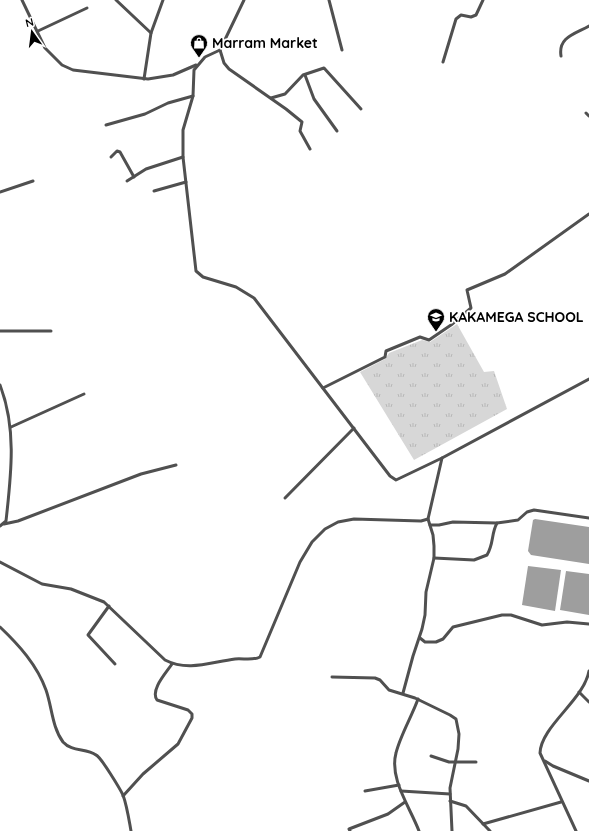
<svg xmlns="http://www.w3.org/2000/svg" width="589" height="831" viewBox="0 0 589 831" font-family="Quicksand,sans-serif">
<defs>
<pattern id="park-tufts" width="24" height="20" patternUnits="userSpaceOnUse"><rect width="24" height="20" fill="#d7d7d7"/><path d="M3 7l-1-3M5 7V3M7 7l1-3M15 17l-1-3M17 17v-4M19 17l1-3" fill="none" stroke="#b7b7b7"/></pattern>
</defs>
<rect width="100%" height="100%" fill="#fff"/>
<path fill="url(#park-tufts)" d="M457,324L484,372L494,371L507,409L414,460L360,372L385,359L389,353L422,340L430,342Z"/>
<g fill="#9e9e9e">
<path d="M535,519L589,527V564L531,555L528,551L533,520Z"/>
<path d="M528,566L561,570L555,611L522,605Z"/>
<path d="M566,571L589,574V615L560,610Z"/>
</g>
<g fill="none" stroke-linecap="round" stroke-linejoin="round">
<g stroke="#505050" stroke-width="3">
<path d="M22,0L45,48L62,65L73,70L148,79L173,75L196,65"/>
<path d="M116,0L151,33"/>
<path d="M244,0L220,50L205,57L194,70L193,96L183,130V157L196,271L203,277L236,287L254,298L390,476L396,480L442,458L589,379"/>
<path d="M329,0L342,50"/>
<path d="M38,31L87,8"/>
<path d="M220,50L224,63L229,69L286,109L302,122L300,131L310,149"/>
<path d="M561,56C558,37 575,34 589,26"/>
<path d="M443,62L456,19L461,15L471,17L476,15L483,0"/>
<path d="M305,75L314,99L337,131"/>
<path d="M144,79L151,33L163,0"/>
<path d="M271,98L285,94L303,75L324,68L361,109"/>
<path d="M586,113L589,116"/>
<path d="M106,125L145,114L168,103L193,96"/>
<path d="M111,157L117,151L120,152L134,177"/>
<path d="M127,181L146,169L183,157"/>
<path d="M154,191L186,182"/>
<path d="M0,192L33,181"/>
<path d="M0,331H51"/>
<path d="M0,385C17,429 11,475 6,521L0,526"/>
<path d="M323,388L385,357L386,351L420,337L429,340L451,325L471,308L467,290L505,274L589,214"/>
<path d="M11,427L84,394"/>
<path d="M285,498L354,428"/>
<path d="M4,524L18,521L141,474L176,465"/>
<path d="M430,525H439L453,522L497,523L518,520L527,512L534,510L589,518"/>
<path d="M434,558L474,560L487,555C494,543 491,534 497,523"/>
<path d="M0,562L42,584L71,589L104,602L165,660C188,672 211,662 235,659C243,658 252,661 260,657L300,562L312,542L325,529L338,522L354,519L421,521L428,519"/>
<path d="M109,606L88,635L115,664"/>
<path d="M0,627C19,645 37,665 46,690C52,707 52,727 63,742C72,752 86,748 96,755C101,757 120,789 123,795C127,806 129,820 131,831"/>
<path d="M420,638L425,642H436L443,639L453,627L502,615H511L542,625L567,622L589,624"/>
<path d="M332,677L375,678L380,680L389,690L415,698L450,715L456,719L459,734L458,749L450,788L452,831"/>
<path d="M579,692L589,702"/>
<path d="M403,693L413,656L422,629L425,615L426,592L434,558V546L433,535L428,519L442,458"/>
<path d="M418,699C412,716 400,736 396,753C389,779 410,807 419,831"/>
<path d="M431,756L449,762H476"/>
<path d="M545,761L553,766L589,781"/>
<path d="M365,791L399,785"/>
<path d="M401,791L450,794"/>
<path d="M123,796L143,774L178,744L192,718V714L188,710L157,700C150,690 166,673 172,664"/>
<path d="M450,801L466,806L490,831"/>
<path d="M483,824L561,802"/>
<path d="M350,831L349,829L388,814L405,802"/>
<path d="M576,831L540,753C541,726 584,700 589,671"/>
</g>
</g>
<defs>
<g id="shop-pin" transform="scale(0.9)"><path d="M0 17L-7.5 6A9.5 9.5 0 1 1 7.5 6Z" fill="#000" stroke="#fff"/><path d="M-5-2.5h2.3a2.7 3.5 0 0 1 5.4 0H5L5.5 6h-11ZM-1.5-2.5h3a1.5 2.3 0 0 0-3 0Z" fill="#fff"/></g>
<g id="school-pin" transform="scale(0.9)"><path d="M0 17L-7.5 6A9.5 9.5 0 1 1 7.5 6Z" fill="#000" stroke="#fff"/><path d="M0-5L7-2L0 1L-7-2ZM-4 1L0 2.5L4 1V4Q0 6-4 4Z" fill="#fff"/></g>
</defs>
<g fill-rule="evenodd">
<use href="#shop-pin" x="199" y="43"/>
<use href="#school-pin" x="436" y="317"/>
</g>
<g text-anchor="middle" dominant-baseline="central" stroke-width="3.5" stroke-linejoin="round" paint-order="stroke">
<g font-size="14" font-weight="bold" fill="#000" stroke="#fff" text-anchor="start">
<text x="212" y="43">Marram Market</text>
<text x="449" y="317">KAKAMEGA SCHOOL</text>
</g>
</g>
<g transform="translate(32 32) rotate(346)" stroke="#ffffff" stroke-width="3" paint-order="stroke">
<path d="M0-3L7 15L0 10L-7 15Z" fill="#000000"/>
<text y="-6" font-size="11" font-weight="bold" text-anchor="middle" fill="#000000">N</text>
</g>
</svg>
